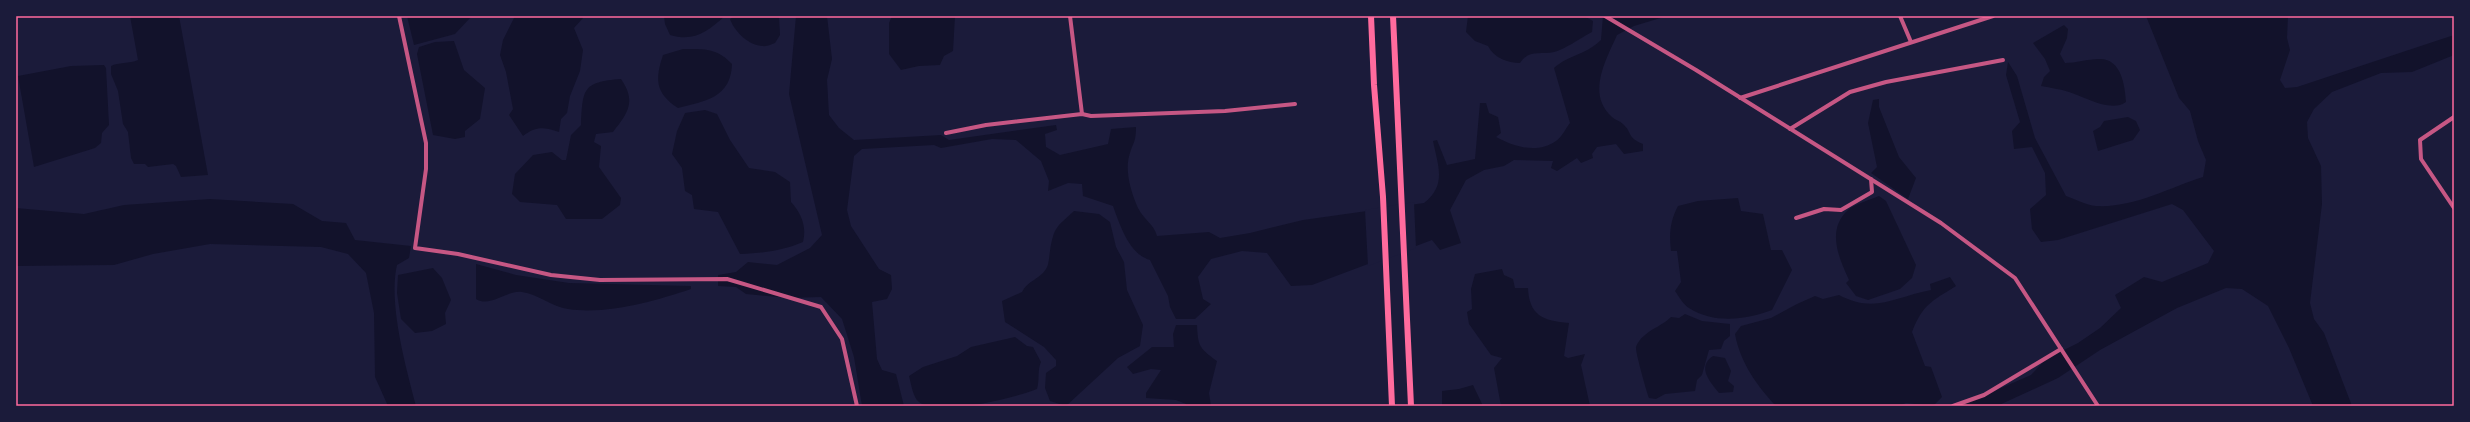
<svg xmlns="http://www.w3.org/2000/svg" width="2470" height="422" viewBox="0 0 2470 422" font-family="Roboto,sans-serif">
<rect width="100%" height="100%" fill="#1b1b3a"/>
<g fill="#12122b">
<path d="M130,16H179L208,175L181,177L176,166L173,164L148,167L145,164H134L131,158L128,132L123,124L118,91L111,74V66C118,62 130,64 138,60Z"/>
<path d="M407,16H472L455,34L414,45Z"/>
<path d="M515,16H582L583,18L574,28L583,50L580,71L570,96L567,113L561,119L559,132C544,127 536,126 523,136L509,115L513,109L506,72L500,55L503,40Z"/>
<path d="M664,16H725C707,32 694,42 670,35L665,24Z"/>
<path d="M734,16H779L780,35L775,43C772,44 766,47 763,46C749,46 734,31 730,19Z"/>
<path d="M796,16H827L832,59L827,80L829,115L839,128L854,140L941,135L949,140L1056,125L1057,130L1045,134L1046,147L1060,155L1108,144L1111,129L1136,127C1136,141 1134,141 1130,153C1124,170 1131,192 1138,208C1143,219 1154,224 1157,236L1209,232L1220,238L1250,233L1303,220L1424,203C1447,185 1438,166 1433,141L1437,140L1447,165L1475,159L1480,103H1486L1489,113L1498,117L1501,133L1496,137C1515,147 1537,154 1556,141C1562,137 1566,128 1570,123L1554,68C1570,54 1584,56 1601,40L1603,16H1667L1634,26L1617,35C1606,60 1586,94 1612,117C1615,120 1620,121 1623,124C1633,133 1626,137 1643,144V151L1624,154L1616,144L1597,147L1592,154L1593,158L1581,163L1577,158L1557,171L1551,168L1553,161L1514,160L1504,166L1484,170L1466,180L1450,210L1461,243L1440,250L1432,240L1312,285L1291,286L1267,253L1242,251L1211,259L1198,277L1203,299L1211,304L1195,319H1176L1170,307L1168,296L1150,260C1129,254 1120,225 1113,206L1083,196L1082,184L1068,183L1048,191L1049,181L1041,161L1016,140L992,139L941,148L934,145L862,149L854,156L847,210L851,226L879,269L891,275L892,289L887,299L872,302L877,359L882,370L896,374L904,406H862L854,357L842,319L821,297L789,298L746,294L736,287L718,286V275L736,272L748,262L777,265L810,248L822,235L789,94Z"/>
<path d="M892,16H955L953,51L944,56L940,65L919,66L901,70L889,54V23Z"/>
<path d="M1468,16H1584L1593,21L1592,32C1582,37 1564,50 1554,52C1541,55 1529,49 1520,63C1508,63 1494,58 1488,46L1475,41L1466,32Z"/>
<path d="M2146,16H2288L2287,38L2290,50L2280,80L2285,88L2297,87L2454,35V55L2412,72L2381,73L2332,92L2314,109L2307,122L2308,138L2321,166L2322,204L2310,303L2314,319L2324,333L2352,406H2313L2289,348L2268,306L2242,289L2226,288L2177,308L2100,350L2058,378L1997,406H1960L2031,375L2046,359L2078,343L2100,328L2121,308L2115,295L2144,277L2162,282L2208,263L2214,251L2183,210L2172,204L2058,240L2041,242L2032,229L2030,209L2046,195L2045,173L2032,147L2014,149L2012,131L2020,122L2006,75L2008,62L2017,76L2035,138L2066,196C2075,199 2086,205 2096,206C2134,208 2168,188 2203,177L2206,160L2198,141L2190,111L2179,98Z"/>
<path d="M2064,25L2068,29L2067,38L2060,54L2065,63C2076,63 2087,59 2099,59C2121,58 2125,85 2126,102C2111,113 2085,97 2069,92C2060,89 2051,88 2041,86L2044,77L2050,71L2045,59L2033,43Z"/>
<path d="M454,41L464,70L485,88L480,119L465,131V137L455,139L433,135L417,54L419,47L435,42Z"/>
<path d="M683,49C705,49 717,48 732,64C731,98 705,101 678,108C655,93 655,79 663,55Z"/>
<path d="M104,65L106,68L109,125L102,133L101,143L95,148L34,167L18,76L71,66Z"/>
<path d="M621,79C636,101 629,112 613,132L596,134L594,142L601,146L599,167L621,198L620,205L602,219H566L557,205L520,202L512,194L515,174L533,155L552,152L562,160H566L571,135L581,125C583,89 582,82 621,79Z"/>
<path d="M1879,99V107L1899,157L1916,178L1908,199L1871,173L1877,167L1868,123L1873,100Z"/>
<path d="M705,110L717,114L730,140L749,168L775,172L790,182L791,202C801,213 807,226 803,242C782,251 763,253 740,254L718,212L694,209L692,195L685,191L682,168L672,154L677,131L685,113Z"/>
<path d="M2128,117L2136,121L2140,130L2133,140L2098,151L2093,131L2100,127L2104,121Z"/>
<path d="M1879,196L1886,201L1916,265L1912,278L1900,289L1868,300L1856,296L1846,283L1849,280C1839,258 1826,230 1848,210C1855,204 1870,200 1879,196Z"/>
<path d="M1738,198L1741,211L1763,214L1771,250H1782L1792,270L1772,310C1746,320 1714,324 1689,308C1684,305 1679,297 1675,291L1681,282L1677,251H1671C1669,234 1670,221 1678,206L1698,201Z"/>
<path d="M210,199L293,204L322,221L346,223L355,240L411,246L409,258L397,265C388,303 406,368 416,406H388L375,377L374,313L366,273L348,254L321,247L210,244L153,254L114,265L16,266V208L84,214L124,205Z"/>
<path d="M1074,211L1099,214L1110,222L1116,247L1124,262L1127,290L1143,325L1140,346L1118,358L1066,406L1050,401L1045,388L1046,373L1056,366V360L1044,347L1005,322L1002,301L1022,292C1027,281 1040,279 1046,269C1049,265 1049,257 1050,251C1054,226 1057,227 1074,211Z"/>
<path d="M476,264L516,275L569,283L691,286V289C655,301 607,315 568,309C552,307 538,294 522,292C506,290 491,308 476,299Z"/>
<path d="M433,268L442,278L451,300L445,313L446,324L432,331L415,333L401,319L397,293L398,275Z"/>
<path d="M1502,269L1504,275L1513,279L1515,288H1528C1529,315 1543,321 1569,323L1564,356L1568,358L1585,354L1581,365L1590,406H1501L1494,368L1502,358L1491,355L1469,324L1467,312L1472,309L1471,289L1475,274Z"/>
<path d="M1950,277L1956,286C1932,301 1923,304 1912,332L1925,366L1931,367L1942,397L1933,406L1906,403L1899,406H1776C1757,386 1740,362 1735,334L1741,326L1771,318L1797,304L1815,296L1823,299L1839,295C1875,314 1894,297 1931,290L1930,284Z"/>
<path d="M1685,314L1702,321L1730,324V336L1724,341L1721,349L1709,350L1702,375L1697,380L1695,391L1665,394L1656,399L1649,398C1647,393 1635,351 1636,347C1637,343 1642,337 1645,335C1653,328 1663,325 1671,317L1679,318Z"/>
<path d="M1176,325H1197C1198,346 1199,348 1217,361L1209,393L1211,406H1186V404L1176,400L1146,398V393L1161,370L1151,369L1133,374L1127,367L1152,347H1174L1173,334Z"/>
<path d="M1015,337L1027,346L1033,347L1041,362C1037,371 1040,379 1037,389C1015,398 938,417 919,402C913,398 911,383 909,376L923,367L957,356L971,347Z"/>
<path d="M1713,356L1725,358L1731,371L1728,381L1734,386L1733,392L1719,393C1711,383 1696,367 1713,356Z"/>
<path d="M1473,385L1483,406H1442V391L1459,389Z"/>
</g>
<path fill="#1b1b3a" d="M1414,202L1416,248L1368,266L1365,210Z"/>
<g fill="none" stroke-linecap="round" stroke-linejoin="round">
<g stroke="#c65784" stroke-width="4">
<path d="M399,16L426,143V169L415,248L458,254L551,275L600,280L727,279L821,307L842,339L857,406"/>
<path d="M1070,16L1082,114"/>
<path d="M1605,16L1696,70L1941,223L2015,278L2098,406"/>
<path d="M1900,16L1911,42"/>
<path d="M1740,98L1993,16"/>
<path d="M2454,117L2420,140L2421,159L2454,208"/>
<path d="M1790,129L1850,92L1886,82L2003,60"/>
<path d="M946,133L986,125L1082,114L1091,116L1225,111L1295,104"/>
<path d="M1796,218L1824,209L1841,210L1872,192L1871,179"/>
<path d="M1953,406L1984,395L2061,349"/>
</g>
<g stroke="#ff6b9d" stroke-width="6">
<path d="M1371,16L1374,85L1383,197L1392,406"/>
<path d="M1393,16L1411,406"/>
</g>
</g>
<rect width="2470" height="422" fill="none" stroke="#1b1b3a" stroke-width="34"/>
<rect x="17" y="17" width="2436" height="388" fill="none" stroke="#ff6b9d" stroke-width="1.5"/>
</svg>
